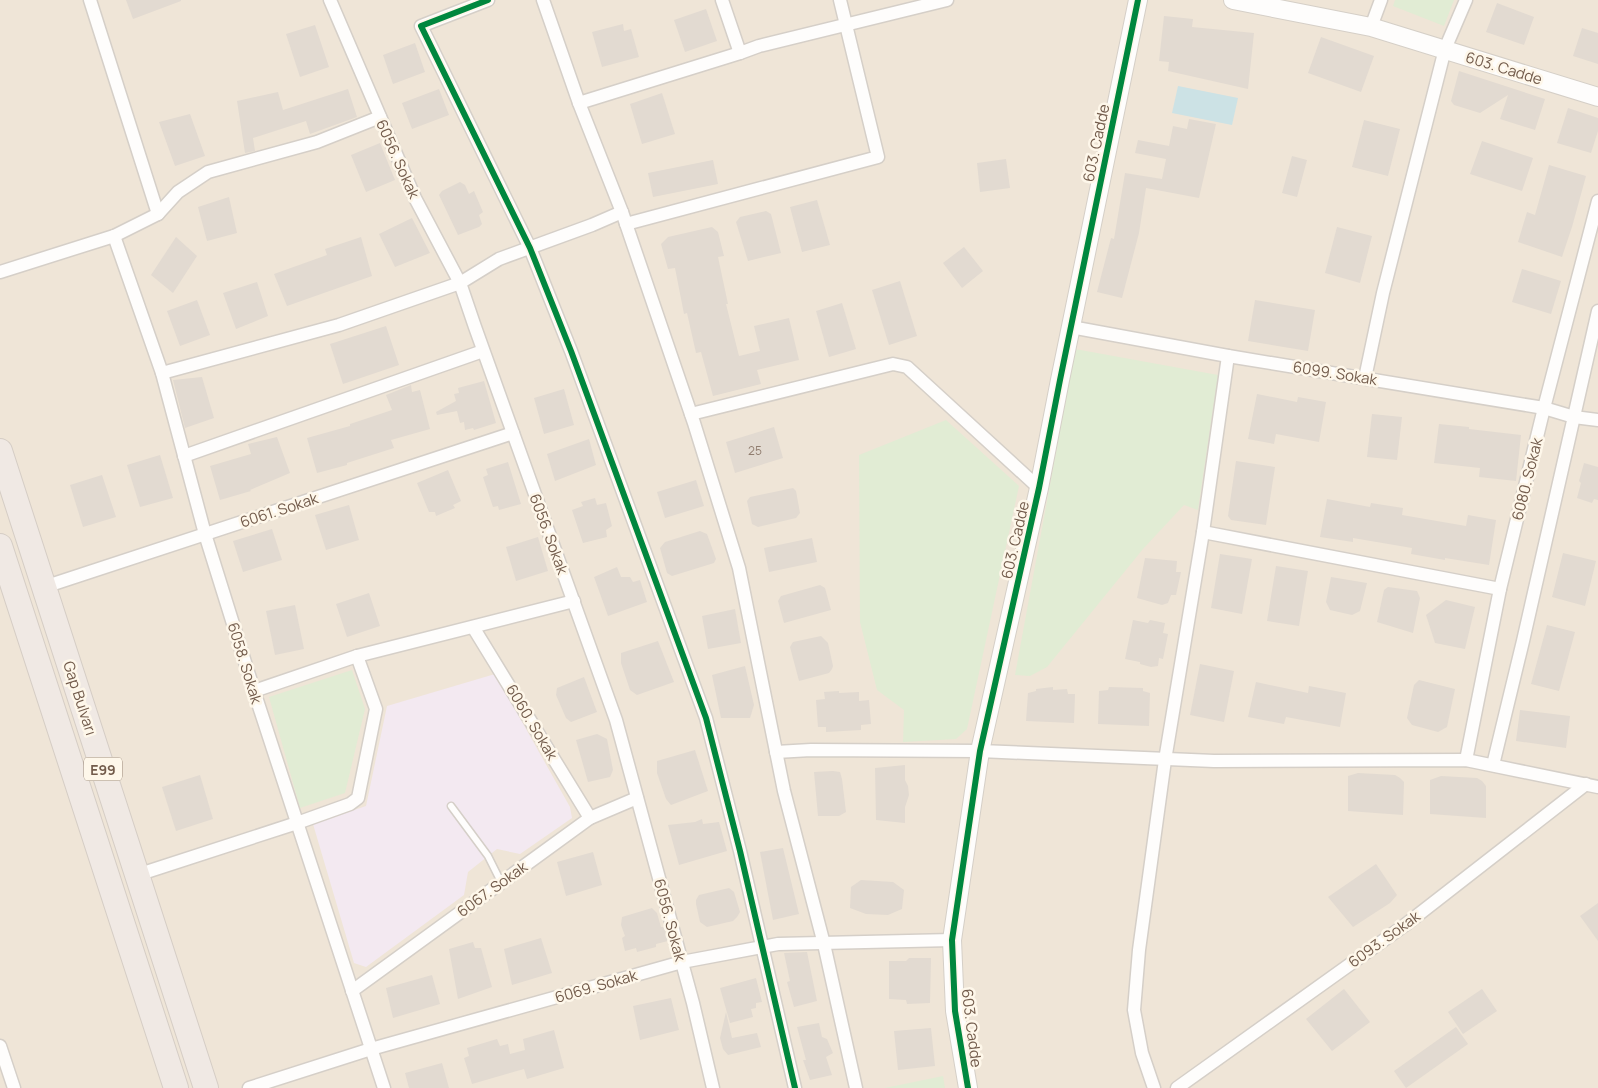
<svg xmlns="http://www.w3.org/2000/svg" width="1598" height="1088" viewBox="0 0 1598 1088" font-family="Manrope,sans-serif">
<rect width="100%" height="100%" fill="#f6f2e9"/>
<rect fill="#efe5d7" x="0" y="0" width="1598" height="1088"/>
<path fill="#f3e9f1" d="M495,674L570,807L572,818L520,854L497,849L468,872L464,895L366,967L354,963L313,824L366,806L387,706Z"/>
<g fill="#e1ecd4">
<path d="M1395,0H1454L1444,26L1393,6Z"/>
<path d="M1075,349L1218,375L1198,510L1184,505L1143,549L1047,667L1030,676L1015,675Z"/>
<path d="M946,420L1019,486L967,729L956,739L903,742L904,710L877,690L860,622L859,455Z"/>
<path d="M352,670L365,709L345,793L300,808L269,697Z"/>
<path d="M943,1076L945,1088H885Z"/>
</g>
<path fill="#cce2e5" d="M1178,86L1238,98L1232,125L1172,113Z"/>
<g fill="#e2dad1">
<path d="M126,0H181V1L133,19Z"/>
<path d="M1497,3L1534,17L1524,45L1486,32Z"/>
<path d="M706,9L717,41L685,52L674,20Z"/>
<path d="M1164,16L1193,19L1192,27L1254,33L1248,89L1168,71L1169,62L1159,61Z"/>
<path d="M623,24L624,31L631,29L639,57L602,67L592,32Z"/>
<path d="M315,25L329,67L300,77L286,34Z"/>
<path d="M1582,28L1598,33V64L1573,56Z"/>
<path d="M1321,37L1374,56L1361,92L1308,73Z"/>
<path d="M415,43L425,72L393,84L383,55Z"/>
<path d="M1459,71L1545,99L1535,130L1500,119L1508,95L1480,113L1454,105L1451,101Z"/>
<path d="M348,89L357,117L310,134L306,121L253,138L255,151L245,153L237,101L278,92L283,110Z"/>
<path d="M439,89L449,115L412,129L402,103Z"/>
<path d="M662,93L675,134L642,144L630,104Z"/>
<path d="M1568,108L1598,118V131L1591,153L1557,143Z"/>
<path d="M190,114L205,156L175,166L159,122Z"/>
<path d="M1189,119L1216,124L1199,198L1146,188L1139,233L1122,298L1097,292L1111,238L1114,239L1125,173L1162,179L1166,159L1135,153L1138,140L1169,146L1173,126L1187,129Z"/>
<path d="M1364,120L1400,129L1388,176L1352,167Z"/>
<path d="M1482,141L1533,158L1522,191L1470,174Z"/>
<path d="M380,143L395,180L366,192L351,155Z"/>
<path d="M1292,156L1307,160L1297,197L1282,193Z"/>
<path d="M1006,159L1010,188L980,192L977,163Z"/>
<path d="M713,160L718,184L653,197L648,173Z"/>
<path d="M1549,165L1586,176L1572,227L1562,257L1518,242L1527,212L1535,215Z"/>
<path d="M460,182L465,185L469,194L474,191L483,212L479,215L482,224L479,227L458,235L439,195L442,191Z"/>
<path d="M229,197L237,233L207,241L198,207Z"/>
<path d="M817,200L830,245L802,252L790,207Z"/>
<path d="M766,211L771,214L781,253L748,261L736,222L740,217Z"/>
<path d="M412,218L430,253L395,267L379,234Z"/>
<path d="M712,227L718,232L724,256L718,257L728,304H726L739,356L760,351L754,326L789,318L799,360L757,370L761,384L713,396L701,352L696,353L687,313L684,314L675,268L668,269L661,244L668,237Z"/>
<path d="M1337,227L1372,236L1360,283L1325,273Z"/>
<path d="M176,237L197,256L173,293L151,275Z"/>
<path d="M361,237L372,276L287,306L274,274L327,255L325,249Z"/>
<path d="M964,247L983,271L962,288L943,263Z"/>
<path d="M1522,269L1561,281L1551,314L1512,302Z"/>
<path d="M900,281L917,336L889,345L872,290Z"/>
<path d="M257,282L268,316L236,329L223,293Z"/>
<path d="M197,300L210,335L180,346L167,311Z"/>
<path d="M1255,300L1315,310L1308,351L1248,341Z"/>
<path d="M842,303L856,349L829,357L816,311Z"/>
<path d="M386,326L399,365L343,384L330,344Z"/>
<path d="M202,377L214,418L185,428L173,380Z"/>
<path d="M484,381L496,423L474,430L473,428L465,430L464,422L460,423L457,411L437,415L436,412L456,401L454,394L459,393L458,388Z"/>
<path d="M411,385L412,392L420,390L430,429L391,440L394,448L347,463V465L317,473L307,438L350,426V424L392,410L386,395Z"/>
<path d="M564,389L574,425L544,434L534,398Z"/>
<path d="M1257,394L1297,402L1298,397L1326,402L1319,442L1276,434L1274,444L1248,439Z"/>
<path d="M1372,414L1402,417L1397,460L1367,457Z"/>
<path d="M1439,424L1469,427V429L1521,435L1516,481L1479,477L1480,468L1434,463Z"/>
<path d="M774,427L783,458L735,473L726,442Z"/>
<path d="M277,437L290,473L250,490L251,491L220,500L210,466L251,454L248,444Z"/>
<path d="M589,439L596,465L555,481L547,454Z"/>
<path d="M160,455L173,498L140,507L127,465Z"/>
<path d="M1236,461L1275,467L1266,525L1231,520L1228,516Z"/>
<path d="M508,462L521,504L499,510L498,506L493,507L483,477L488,475L486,469Z"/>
<path d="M1584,463L1598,467V500L1594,499L1592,503L1577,498L1581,483L1579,481Z"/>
<path d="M448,470L461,501L453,505L455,508L436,516L435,512H429L417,483Z"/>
<path d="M102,475L116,517L83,527L70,485Z"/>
<path d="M696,480L704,506L665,518L657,492Z"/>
<path d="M793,488L796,491L800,513L796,518L758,527L752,524L747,501L750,497Z"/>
<path d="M595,498L597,505L606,503L612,526L606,530L607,537L583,543L572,510L583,506L581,502Z"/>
<path d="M1327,499L1370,507L1371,503L1403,508L1402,515L1466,526L1468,515L1496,520L1489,565L1445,558V560L1411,554L1412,548L1353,538V542L1320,537Z"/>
<path d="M349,505L359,540L326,550L315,515Z"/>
<path d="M272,529L282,560L243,572L233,541Z"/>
<path d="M700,531L707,534L716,559L714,563L672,576L667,573L660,548L665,542Z"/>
<path d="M538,537L548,571L516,581L506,547Z"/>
<path d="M812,538L817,562L769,572L764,548Z"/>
<path d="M1563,553L1596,561L1585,606L1552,597Z"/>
<path d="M1220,554L1252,559L1242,614L1211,608Z"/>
<path d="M1145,558L1177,561L1176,572H1181L1176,595H1171L1168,603L1162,605L1137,598Z"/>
<path d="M1276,566L1308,571L1299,626L1267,621Z"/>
<path d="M617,567L621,577H630L633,582L640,580L647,602L608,616L594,577Z"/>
<path d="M1331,577L1367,583L1360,611L1352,615L1330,610L1326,602Z"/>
<path d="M820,585L825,588L831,610L784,623L778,601L781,596Z"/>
<path d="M1388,587L1417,591L1420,598L1413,633L1377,622L1384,590Z"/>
<path d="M369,593L380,626L347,637L336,604Z"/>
<path d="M1446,600L1475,607L1465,649L1435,643L1426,615Z"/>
<path d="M295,605L304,649L275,655L266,611Z"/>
<path d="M735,609L741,643L708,649L702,616Z"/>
<path d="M1133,620L1148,623L1150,620L1165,623L1163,633L1168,634L1163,659L1159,658L1158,666L1151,667L1140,664V662L1125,659Z"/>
<path d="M1547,625L1575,632L1559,691L1531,684Z"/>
<path d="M821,636L828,643L833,666L832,669L829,673L799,681L790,647L793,642Z"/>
<path d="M658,641L674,682L637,695L630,690L621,663V653Z"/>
<path d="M1200,664L1234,671L1224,722L1190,715Z"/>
<path d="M745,666L754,705L750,718H721L712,675Z"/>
<path d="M584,677L597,712L571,722L566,718L556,695L557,688Z"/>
<path d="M1419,680L1455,689L1447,727L1438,732L1412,725L1407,718L1414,685Z"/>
<path d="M1256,682L1308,693L1309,686L1346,693L1340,727L1286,717L1284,724L1248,717Z"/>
<path d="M1053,687V690L1067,689L1068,694H1075L1074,723L1026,721L1028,693L1036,691V689Z"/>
<path d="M1109,687L1143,688V691L1150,693L1149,726L1098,724L1099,691L1108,690Z"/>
<path d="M839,691V693L859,692V701L869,700L871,724L861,725V730L826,732V727H818L816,700L825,699L824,692Z"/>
<path d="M1520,710L1570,716L1566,748L1516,741Z"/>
<path d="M597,734L607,739L613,770L610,777L588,782L576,740Z"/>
<path d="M695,750L708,791L671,805L666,799L657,773V761Z"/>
<path d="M905,765V780L908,786L909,795L905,807V823L876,820L875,768Z"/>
<path d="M833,771L840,772L842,779L846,812L839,816H818L814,772Z"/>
<path d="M1358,773L1395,775L1400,778L1404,782L1403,815L1348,811V776Z"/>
<path d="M200,775L213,819L176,831L162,787Z"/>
<path d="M1441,776L1477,778L1482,781L1486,786V818L1430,814V780Z"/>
<path d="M702,819L703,824L719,822L727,851L679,865L668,825L695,822Z"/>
<path d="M783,848L799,914L773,920L760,852Z"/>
<path d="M593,852L602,885L566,896L557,862Z"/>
<path d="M1376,864L1397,895L1390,903L1353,927L1328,897Z"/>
<path d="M861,880L893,882L904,890L902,909L888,915L866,914L850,908L851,887Z"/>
<path d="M729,888L734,892L740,912L737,917L733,921L707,927L700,922L696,904V900L699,895Z"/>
<path d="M1598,903V941L1580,916Z"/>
<path d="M652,908L657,913L661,927H664L668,941L656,944V947L637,952L636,948L625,951L622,938L625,936L621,925L622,917Z"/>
<path d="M541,938L552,973L512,985L504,949Z"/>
<path d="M473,942L475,948H481L492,987L458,999L449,949Z"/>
<path d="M807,952L817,1001L794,1007L787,982L790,981L784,953Z"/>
<path d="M909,958H931L930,1003L907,1004L906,1000L889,999V961H906Z"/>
<path d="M432,975L440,1004L393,1018L386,988Z"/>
<path d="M756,978L762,1002L756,1003V1008L751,1009L753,1017L730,1023L720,988Z"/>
<path d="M1344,989L1370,1022L1332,1051L1306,1019Z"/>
<path d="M1482,989L1497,1011L1463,1034L1448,1012Z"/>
<path d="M671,998L679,1030L640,1040L633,1006Z"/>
<path d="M726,1012L732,1038L757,1033L761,1047L728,1055L723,1049L720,1038Z"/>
<path d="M819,1023L822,1037L827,1039L833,1053L826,1057L832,1075L810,1080L803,1060H806L797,1027Z"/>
<path d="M1456,1027L1468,1044L1406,1088L1394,1071Z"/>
<path d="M931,1028L935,1066L898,1070L894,1031Z"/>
<path d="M554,1030L564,1068L527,1079L524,1069L472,1084L464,1058L469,1056L467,1048L497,1039L500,1046L508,1044L510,1054L525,1050L523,1039Z"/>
<path d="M442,1063L449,1088H409L405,1073Z"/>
</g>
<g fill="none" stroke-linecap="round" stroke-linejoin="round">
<g stroke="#d5cfc8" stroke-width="9">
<path id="lane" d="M451,806L488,856L501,882"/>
</g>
<g stroke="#d5cfc8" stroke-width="15">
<g id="street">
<path d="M90,0L158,214"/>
<path d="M330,0L415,198L460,283L475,327L616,720L693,1003L713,1088"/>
<path d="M488,0L421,26L530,248L571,351L706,718L740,851L795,1088"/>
<path d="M543,0L579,103L622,212L694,423L739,568L784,791L824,944L856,1088"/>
<path d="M722,0L740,53"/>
<path d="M1371,27L1381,0"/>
<path d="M579,103L740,53L759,46L947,0"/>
<path d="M626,224L878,157L840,0"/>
<path d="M114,236L162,373L205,534L254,691L384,1088"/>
<path d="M0,272L114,236L158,214L178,192L208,172L317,142L380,117"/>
<path d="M1071,327L1228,356L1544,408L1574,417L1598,420"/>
<path d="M162,373L339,325L460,283L499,259L592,225L622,212"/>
<path d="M1365,378L1383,293L1445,49L1466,0"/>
<path d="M691,414L893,364L907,367L1039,488"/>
<path d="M184,456L483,351"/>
<path d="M1203,532L1500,589"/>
<path d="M44,587L513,433"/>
<path d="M473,627L590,818"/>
<path d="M254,691L357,656L574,601"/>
<path d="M776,752L811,750L980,751L1214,761L1466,760L1598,787"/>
<path d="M1466,760L1500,589L1544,408L1598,201"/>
<path d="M1493,765L1523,641L1598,311"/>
<path d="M137,875L297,823L350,804L358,798L376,709L357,656"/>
<path d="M352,991L590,818L637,798"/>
<path d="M0,1046L14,1088"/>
<path d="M249,1088L371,1049L682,962L778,944L952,940"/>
<path d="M1154,1088L1142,1053L1134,1010L1139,950L1165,760L1203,532L1228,356"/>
<path d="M1177,1088L1405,925L1586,784"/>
</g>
</g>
<g stroke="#d5cfc7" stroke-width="20">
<g id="secondary">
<path d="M1233,0L1371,27L1598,97"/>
<path d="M968,1088L955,1011L952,940L980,751L1039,488L1060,380L1138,0"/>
</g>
</g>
<g stroke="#d5cdc5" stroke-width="26">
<g id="highway">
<path d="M0,451L206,1088"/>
<path d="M0,546L176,1088"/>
</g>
</g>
<use href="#lane" stroke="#fefdfc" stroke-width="6"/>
<use href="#street" stroke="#fefdfc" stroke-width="12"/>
<use href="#secondary" stroke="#fefdfc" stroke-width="18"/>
<use href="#highway" stroke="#f0e9e4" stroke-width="24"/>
<g stroke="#fef7ea" stroke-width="9">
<g id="cycleway">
<path d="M488,0L421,26L530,248L571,351L706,718L740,851L795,1088"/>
<path d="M968,1088L955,1011L952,940L980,751L1039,488L1060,380L1138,0"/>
</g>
</g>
<use href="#cycleway" stroke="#00873e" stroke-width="6"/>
</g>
<g text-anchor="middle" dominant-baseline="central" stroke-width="5" stroke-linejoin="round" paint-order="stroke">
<g font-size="12" fill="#907d6f">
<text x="755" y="450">25</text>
</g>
<rect fill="#fef7ea" stroke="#9c8a7b" stroke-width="1" x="84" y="757.5" width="38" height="23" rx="4"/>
<g font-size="14" font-weight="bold" fill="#725b4b">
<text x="103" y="769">E99</text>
</g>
<g font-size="15" fill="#725b4b" stroke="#fef7ea">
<text transform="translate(1504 68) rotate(17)">603. Cadde</text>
<text transform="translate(1096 143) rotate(-78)">603. Cadde</text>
<text transform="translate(398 159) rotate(66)">6056. Sokak</text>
<text transform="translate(1335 373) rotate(9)">6099. Sokak</text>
<text transform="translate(1527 479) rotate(-76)">6080. Sokak</text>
<text transform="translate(279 510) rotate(-18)">6061. Sokak</text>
<text transform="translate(549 534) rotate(70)">6056. Sokak</text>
<text transform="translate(1015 540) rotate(-77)">603. Cadde</text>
<text transform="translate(245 663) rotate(73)">6058. Sokak</text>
<text transform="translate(80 698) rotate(72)">Gap Bulvarı</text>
<text transform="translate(532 722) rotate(59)">6060. Sokak</text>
<text transform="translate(492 889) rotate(-36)">6067. Sokak</text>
<text transform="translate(670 920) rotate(75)">6056. Sokak</text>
<text transform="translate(1384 939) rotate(-36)">6093. Sokak</text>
<text transform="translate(596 986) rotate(-16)">6069. Sokak</text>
<text transform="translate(972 1028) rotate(83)">603. Cadde</text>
</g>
</g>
</svg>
